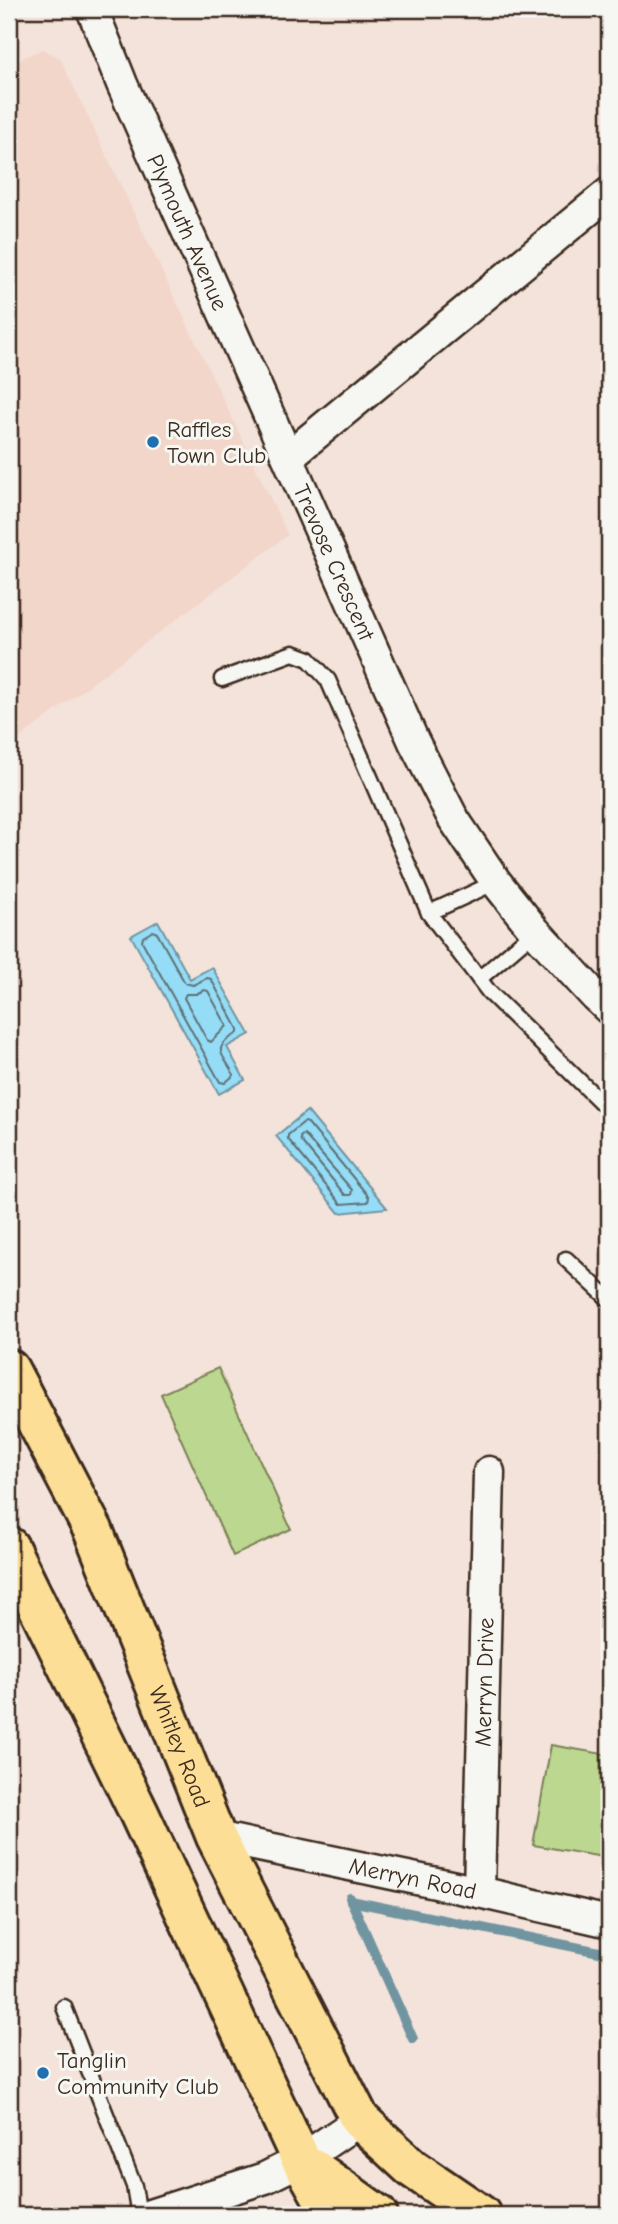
<svg xmlns="http://www.w3.org/2000/svg" width="618" height="2224" viewBox="0 0 618 2224" font-family="'Comic Neue',sans-serif">
<rect width="100%" height="100%" fill="#f4e3db"/>
<filter id="ink" filterUnits="userSpaceOnUse"><feTurbulence type="fractalNoise" baseFrequency=".0143" numOctaves="2"/><feDisplacementMap in="SourceGraphic" scale="14" xChannelSelector="R" yChannelSelector="G"/><feConvolveMatrix kernelMatrix="1 2 1 2 8 2 1 2 1" color-interpolation-filters="sRGB"/></filter>
<g filter="url(#ink)">
<path fill="#f2d6ca" d="M43,49L60,58L288,535L9,746V68L26,56Z"/>
<g fill="#bcd890" stroke="#7c8157" stroke-width="2">
<path d="M218,1368L291,1529L233,1556L161,1394Z"/>
<path d="M9,1593L22,1618L9,1625Z"/>
<path d="M551,1745L609,1755V1858L533,1845Z"/>
</g>
<g fill="#95dcf7" stroke="#7195a0" stroke-width="2">
<path d="M158,921L190,979L212,967L250,1034L227,1047L245,1080L219,1094L131,936Z"/>
<path d="M307,1111L387,1208L339,1213L276,1136Z"/>
</g>
<g fill="none" stroke-linecap="round" stroke-linejoin="round">
<g stroke="#5f7175" stroke-width="2">
<path d="M153,931L157,933L185,983L193,985L207,978L211,979L238,1029V1033C210,1049 222,1052 234,1075L225,1083L220,1082L142,941L143,937Z"/>
<path d="M204,990L208,991L227,1026L211,1042L207,1040L184,998L186,994H196Z"/>
<path d="M304,1122L308,1123L369,1197L368,1202L341,1204L288,1139V1135Z"/>
<path d="M304,1134L352,1190L351,1195H345L301,1141L300,1137Z"/>
</g>
<g stroke="#7195a0" stroke-width="10">
<path d="M350,1898L413,2039"/>
<path d="M351,1901L609,1954"/>
</g>
<g stroke="#3b2a1e" stroke-width="19">
<g id="service">
<path d="M222,679L293,653L309,659L328,680L429,913L489,992L609,1110"/>
<path d="M429,913L496,882"/>
<path d="M479,979L535,931"/>
<path d="M566,1259L609,1299"/>
<path d="M64,2007L134,2186L139,2215"/>
</g>
</g>
<g stroke="#3b2a1e" stroke-width="35">
<g id="minor">
<path id="s1" d="M92,9L122,84L414,742L453,818L496,882L535,931L595,996L609,1009"/>
<path d="M288,457L609,193"/>
<path id="s2" d="M216,1837L479,1892L609,1922"/>
<path id="s3" d="M479,1892L489,1472"/>
<path d="M150,2215L265,2178L301,2160L360,2120"/>
</g>
</g>
<g stroke="#3b2a1e" stroke-width="44">
<g id="primary">
<path id="s4" d="M9,1369L93,1530L216,1837L360,2120L412,2168L481,2215"/>
<path d="M9,1547L139,1813L301,2160L332,2215"/>
<path d="M311,2167L378,2215"/>
</g>
</g>
<use href="#service" stroke="#f6f6f2" stroke-width="14"/>
<use href="#minor" stroke="#f6f6f2" stroke-width="30"/>
<use href="#primary" stroke="#fcde96" stroke-width="38"/>
</g>
</g>
<g fill="#1f6fb2" stroke="#f6f6f2" stroke-width="2.5">
<circle cx="153" cy="442" r="7"/>
<circle cx="43" cy="2073" r="7"/>
</g>
<g text-anchor="middle" dominant-baseline="central" stroke-width="6" stroke-linejoin="round" paint-order="stroke">
<g font-size="23" fill="#3b2a1e" stroke="#f6f6f2">
<text stroke="none"><textPath href="#s1" startOffset="243">Plymouth Avenue</textPath></text>
<text stroke="none"><textPath href="#s1" startOffset="604">Trevose Crescent</textPath></text>
<text stroke="none"><textPath href="#s3" startOffset="210">Merryn Drive</textPath></text>
<text stroke="none"><textPath href="#s4" startOffset="415">Whitley Road</textPath></text>
<text stroke="none"><textPath href="#s2" startOffset="201">Merryn Road</textPath></text>
</g>
<g font-size="23" fill="#3b2a1e" stroke="#f6f6f2" text-anchor="start">
<text x="167" y="429">Raffles<tspan x="167" dy="26">Town Club</tspan></text>
<text x="57" y="2060">Tanglin<tspan x="57" dy="26">Community Club</tspan></text>
</g>
</g>
<rect width="618" height="2224" fill="none" stroke="#f6f6f2" stroke-width="35"/>
<rect x="18" y="18" width="583" height="2189" fill="none" stroke="#3b2a1e" stroke-width="2.5" filter="url(#ink)"/>
</svg>
